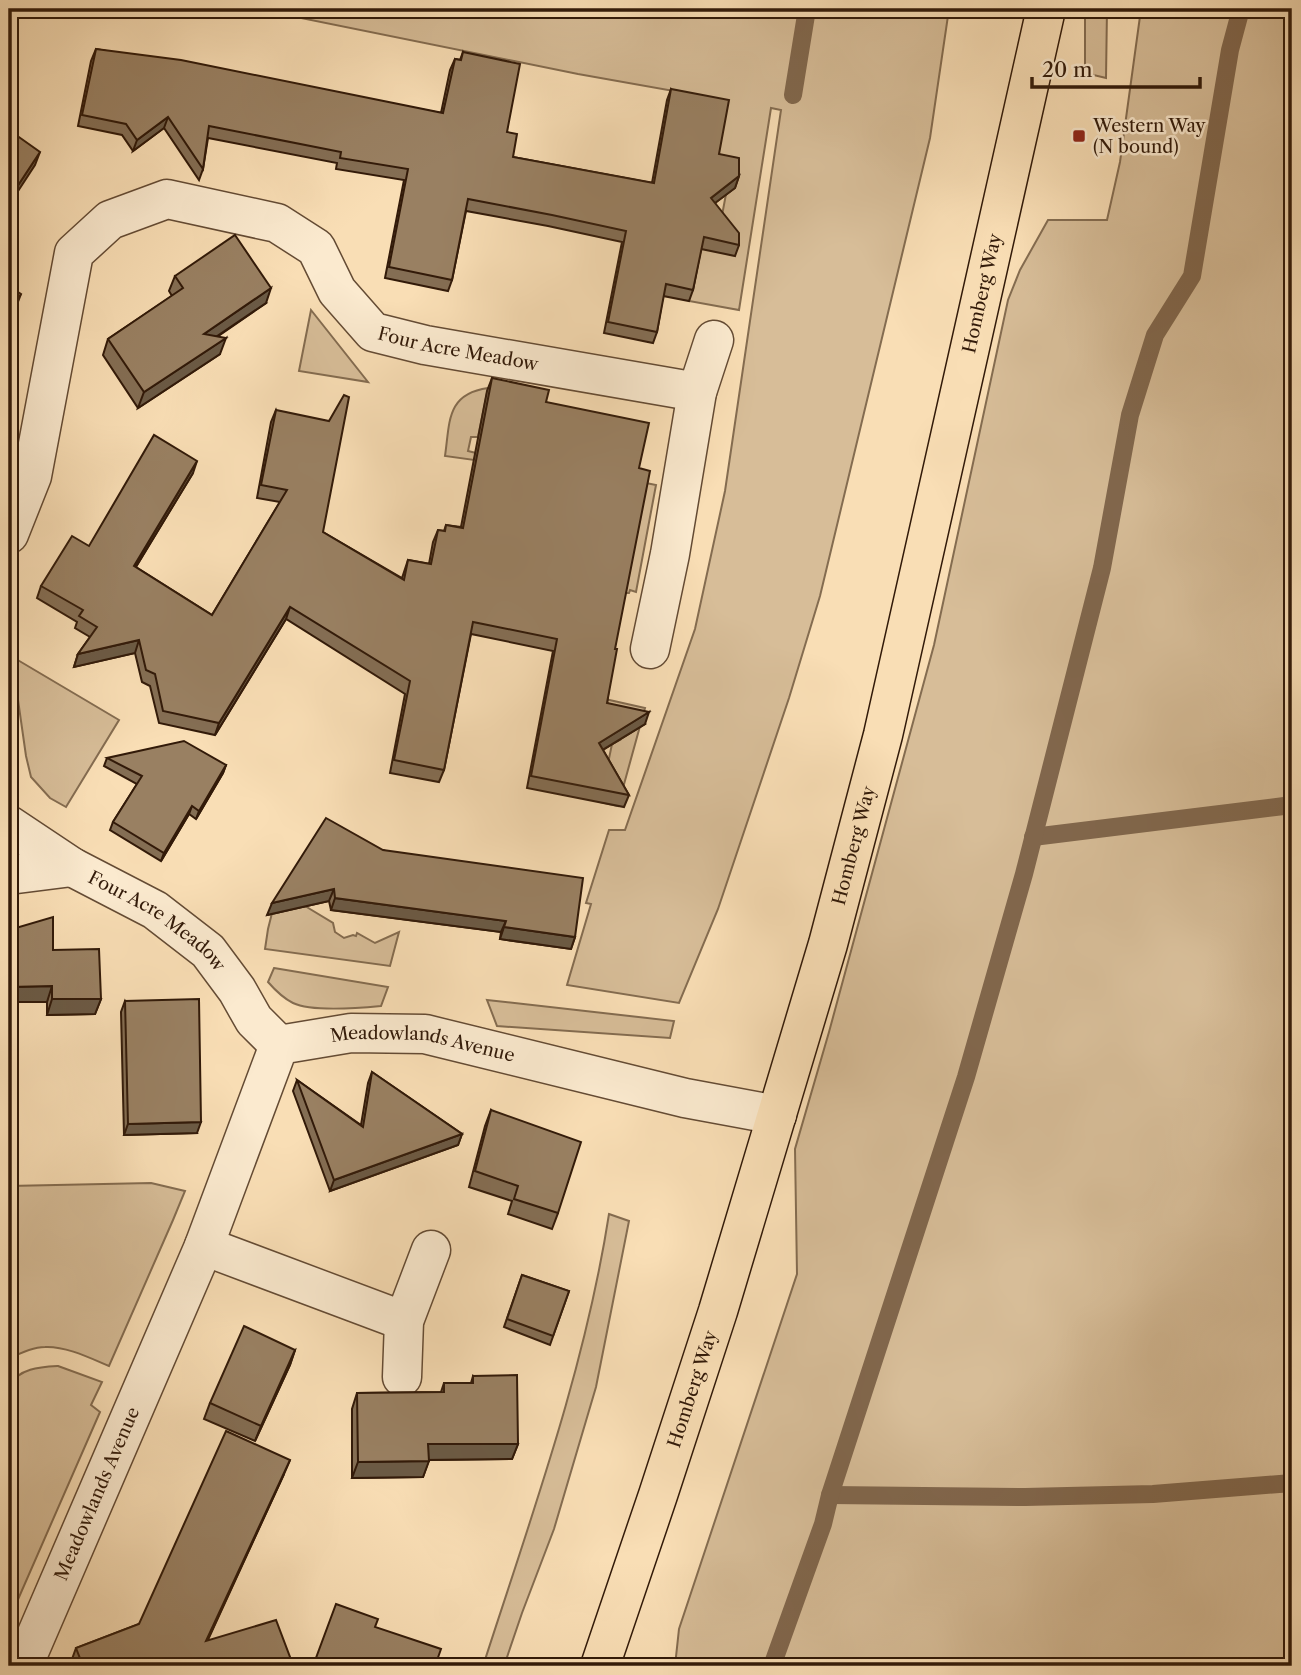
<svg xmlns="http://www.w3.org/2000/svg" width="1301" height="1675" viewBox="0 0 1301 1675" font-family="'Libre Caslon Text',serif">
<rect width="100%" height="100%" fill="#f9deb5"/>
<filter id="stains"><feTurbulence type="fractalNoise" baseFrequency=".00286" numOctaves="4"/><feColorMatrix values="0 0 0 0 .2 0 0 0 0 .09 0 0 0 0 .02 0 0 0 .5 -.17"/></filter>
<radialGradient id="worn" r=".72"><stop offset=".6" stop-color="#630" stop-opacity="0"/><stop offset="1" stop-color="#630" stop-opacity=".3"/></radialGradient>
<g fill="#d7bd98" stroke="#846c50" stroke-width="2">
<path d="M291,9H949L930,138L820,596L789,698L718,909L679,1003L567,985L591,904L586,903L609,830H625L695,629L725,491L781,110L771,108L739,310L689,301L700,248L720,226L726,194L733,189L715,165L719,99L578,74L291,16Z"/>
<path d="M1085,9H1107L1106,78L1085,73Z"/>
<path d="M1141,9H1292V1666H675L679,1629L797,1274L795,1149L829,1032L934,645L1008,300L1020,270L1048,220H1107L1120,162Z"/>
<path d="M311,310L368,382L299,371Z"/>
<path d="M488,388L478,437H471L468,451L476,453L474,460L445,456C450,422 446,394 488,388Z"/>
<path d="M646,483L656,485L636,592L630,590L629,593H624Z"/>
<path d="M16,659L119,720L66,807L50,798L31,777L26,756L15,679Z"/>
<path d="M605,699L645,708L618,806L600,802L612,744L620,740L602,715Z"/>
<path d="M305,906L333,923L335,932L344,938L353,935L356,936L357,933L375,943L399,932L390,966L265,949L268,929L272,913Z"/>
<path d="M274,968L388,987L381,1006C360,1008 312,1012 293,1003C283,998 275,990 268,982Z"/>
<path d="M487,1000L674,1021L670,1038L497,1026Z"/>
<path d="M151,1183L185,1191L173,1220L109,1366C90,1358 66,1346 45,1347C32,1347 20,1353 9,1359V1186Z"/>
<path d="M609,1214L629,1221L596,1387L554,1529L522,1613L504,1666H483C531,1517 585,1369 609,1214Z"/>
<path d="M58,1366L102,1382L91,1405L100,1412L9,1620V1386C19,1368 40,1367 58,1366Z"/>
</g>
<g fill="none" stroke-linecap="round" stroke-linejoin="round">
<g stroke="#81674d" stroke-width="18">
<path d="M793,95L807,9"/>
<path d="M1033,837L1292,805"/>
<path d="M830,1495L1025,1497L1153,1494L1292,1483"/>
<path d="M772,1666L823,1524L830,1495L966,1077L1024,874L1102,568L1130,415L1155,335L1192,276L1230,50L1241,9"/>
</g>
<g stroke="#644b34" stroke-width="41">
<g id="minor">
<path id="s1" d="M9,534L32,476L74,253L110,220L167,199L277,223L316,248L337,291L373,332L425,345L697,392"/>
<path d="M650,649L670,554L697,392L714,340"/>
<path id="s2" d="M9,825L72,867L155,910L208,951L237,990L254,1020L279,1045"/>
<path d="M9,875L72,867"/>
<path d="M204,1246L404,1321"/>
<path d="M402,1377L404,1321L431,1250"/>
<path id="s3" d="M25,1666L26,1659L204,1246L279,1045L351,1033L425,1034L685,1098L777,1115"/>
</g>
</g>
<g stroke="#321a09" stroke-width="41">
<g id="major">
<path id="s4" d="M600,1666L658,1495L718,1311L828,944L883,735L1046,9"/>
</g>
</g>
<use href="#minor" stroke="#fbeacf" stroke-width="38"/>
<use href="#major" stroke="#f9deb5" stroke-width="38"/>
</g>
<g fill="#846e54" stroke="#321a09" stroke-width="2">
<path d="M96,49L441,113L450,70L455,59L460,60L463,52L507,132L513,157L652,183L667,100L671,89L719,154L739,176L735,188L715,203L739,245L735,256L701,249L693,290L689,301L663,296L657,332L653,343L604,333L622,242L548,226L466,211L452,280L448,291L385,278L404,180L336,169L337,163L208,138L203,169L199,180L164,128L133,151L122,135L78,126L91,61Z"/>
<path d="M175,276L266,303L217,337L220,354L138,408L103,355L108,339L172,296L169,291Z"/>
<path d="M492,378L546,402L639,468L607,703L645,724L603,750L629,795L624,807L527,788L553,651L471,634L444,770L439,782L390,773L405,694L286,619L215,735L159,723L150,686L142,682L135,653L74,667L78,654L90,637L75,628L77,622L37,598L41,586L89,546L193,473L136,567L212,615L280,502L257,498L271,422L276,410L323,532L402,578L408,560L429,564L433,542L438,530L444,531L446,525L461,527L487,391Z"/>
<path d="M107,758L226,765L223,773L196,819L189,814L161,861L110,830L113,822L137,784L104,766Z"/>
<path d="M383,850L575,937L571,949L500,939L501,932L331,910L329,901L267,915Z"/>
<path d="M53,950L101,999L95,1014L47,1015V1002Z"/>
<path d="M125,1001L197,1133L124,1135L121,1012Z"/>
<path d="M372,1072L462,1134L458,1145L330,1191L293,1091L297,1080L361,1125L368,1083Z"/>
<path d="M491,1110L558,1213L552,1229L508,1214L512,1201L469,1187L485,1126Z"/>
<path d="M522,1275L569,1291L550,1345L504,1327Z"/>
<path d="M295,1350L290,1365L255,1441L204,1419L210,1403Z"/>
<path d="M473,1376L518,1444L512,1459L429,1460L423,1477L352,1478V1409L357,1393L441,1392L444,1383H471Z"/>
<path d="M284,1474L207,1641L293,1666H73L71,1662L76,1648L139,1624Z"/>
</g>
<g fill="#6b5a45" stroke="#321a09" stroke-width="2">
<path d="M168,117L164,128L133,151L137,140Z"/>
<path d="M40,152L35,165L9,205V199Z"/>
<path d="M739,176L735,188L707,209L711,198Z"/>
<path d="M271,288L266,303L198,349L204,334Z"/>
<path d="M21,294L16,307L9,319V313Z"/>
<path d="M226,338L220,354L138,408L144,392Z"/>
<path d="M197,461L193,473L129,578L134,566Z"/>
<path d="M290,607L286,619L215,735L219,723Z"/>
<path d="M139,640L135,653L74,667L78,654Z"/>
<path d="M649,712L645,724L594,755L599,743Z"/>
<path d="M226,765L223,773L196,819L199,811Z"/>
<path d="M192,806L189,814L161,861L164,853Z"/>
<path d="M334,889L329,901L267,915L272,903Z"/>
<path d="M335,898L506,921L501,932L331,910Z"/>
<path d="M504,927L575,937L571,949L500,939Z"/>
<path d="M52,986L47,1002H9V987Z"/>
<path d="M52,999H101L95,1014L47,1015Z"/>
<path d="M201,1122L197,1133L124,1135L128,1124Z"/>
<path d="M462,1134L458,1145L330,1191L334,1180Z"/>
<path d="M295,1350L290,1365L255,1441L261,1426Z"/>
<path d="M428,1444H518L512,1459L423,1460Z"/>
<path d="M290,1460L284,1474L201,1655L206,1641Z"/>
<path d="M429,1461L423,1477L352,1478L358,1462Z"/>
</g>
<g fill="#998062" stroke="#321a09" stroke-width="2">
<path d="M96,49L181,60L443,113L455,59L461,60L463,52L520,64L507,132L517,134L513,157L654,183L671,89L729,100L719,154L739,158V176L711,198L739,233V245L704,237L693,290L666,284L657,332L608,322L626,231L552,215L468,199L452,280L389,267L408,169L340,158L341,152L209,126L203,169L168,117L137,140L126,124L82,115Z"/>
<path d="M9,130L40,152L9,199Z"/>
<path d="M235,235L271,288L204,334L226,338L144,392L108,339L183,288L175,276Z"/>
<path d="M9,286L21,294L9,313Z"/>
<path d="M492,378L549,390L546,402L649,423L639,468L650,471L615,649H617L607,703L649,712L599,743L629,795L531,776L557,639L473,622L444,770L394,760L410,681L290,607L219,723L163,711L155,674L146,670L139,640L78,654L97,627L79,616L83,610L41,586L72,536L89,546L154,435L197,461L134,566L212,615L287,490L261,485L276,410L329,421L344,395L349,397L323,532L404,580L408,560L431,564L438,530L445,531L446,525L463,528Z"/>
<path d="M184,741L226,765L199,811L192,806L164,853L113,822L142,776L107,758Z"/>
<path d="M326,818L383,850L583,878L575,937L504,927L506,921L335,898L334,889L272,903Z"/>
<path d="M53,917V950L99,949L101,999H52V986L9,987V930Z"/>
<path d="M199,999L201,1122L128,1124L125,1001Z"/>
<path d="M372,1072L462,1134L334,1180L297,1080L363,1127Z"/>
<path d="M491,1110L581,1142L558,1213L514,1199L518,1186L475,1171Z"/>
<path d="M522,1275L569,1291L553,1336L507,1319Z"/>
<path d="M244,1326L295,1350L261,1426L210,1403Z"/>
<path d="M517,1375L518,1444H428L429,1461L358,1462L357,1393L444,1392V1383H473V1376Z"/>
<path d="M226,1431L290,1460L206,1641L276,1620L293,1665L290,1666H83L76,1648L139,1624Z"/>
<path d="M336,1604L378,1619L375,1627L441,1649L435,1666H313Z"/>
</g>
<rect fill="#8f2418" stroke="#fbeacf" stroke-width="2.5" x="1072" y="129" width="14" height="14" rx="3.5"/>
<g text-anchor="middle" dominant-baseline="central" stroke-width="5" stroke-linejoin="round" paint-order="stroke">
<g font-size="18" fill="#321a09" stroke="#fbeacf" text-anchor="start">
<text x="1093" y="126">Western Way<tspan x="1093" dy="21">(N bound)</tspan></text>
</g>
<g font-size="18" fill="#321a09" stroke="#fbeacf">
<text stroke="none"><textPath href="#s4" startOffset="1426">Homberg Way</textPath></text>
<text stroke="none"><textPath href="#s1" startOffset="747">Four Acre Meadow</textPath></text>
<text stroke="none"><textPath href="#s4" startOffset="859">Homberg Way</textPath></text>
<text stroke="none"><textPath href="#s2" startOffset="177">Four Acre Meadow</textPath></text>
<text stroke="none"><textPath href="#s3" startOffset="817">Meadowlands Avenue</textPath></text>
<text stroke="none"><textPath href="#s4" startOffset="292">Homberg Way</textPath></text>
<text stroke="none"><textPath href="#s3" startOffset="187">Meadowlands Avenue</textPath></text>
</g>
</g>
<rect width="1301" height="1675" fill="none" stroke="#f9deb5" stroke-width="35"/>
<rect x="10" y="10" width="1280" height="1654" fill="none" stroke="#321a09" stroke-width="3.5"/>
<rect x="18" y="18" width="1266" height="1640" fill="none" stroke="#321a09" stroke-width="2"/>
<path d="M1032 77v10h168v-10" fill="none" stroke="#321a09" stroke-width="3.5"/>
<text x="1042" y="77" font-size="21" fill="#321a09" stroke="#fbeacf" stroke-width="5" paint-order="stroke">20 m</text>
<rect width="100%" height="100%" filter="url(#stains)"/>
<rect width="100%" height="100%" fill="url(#worn)"/>
</svg>
